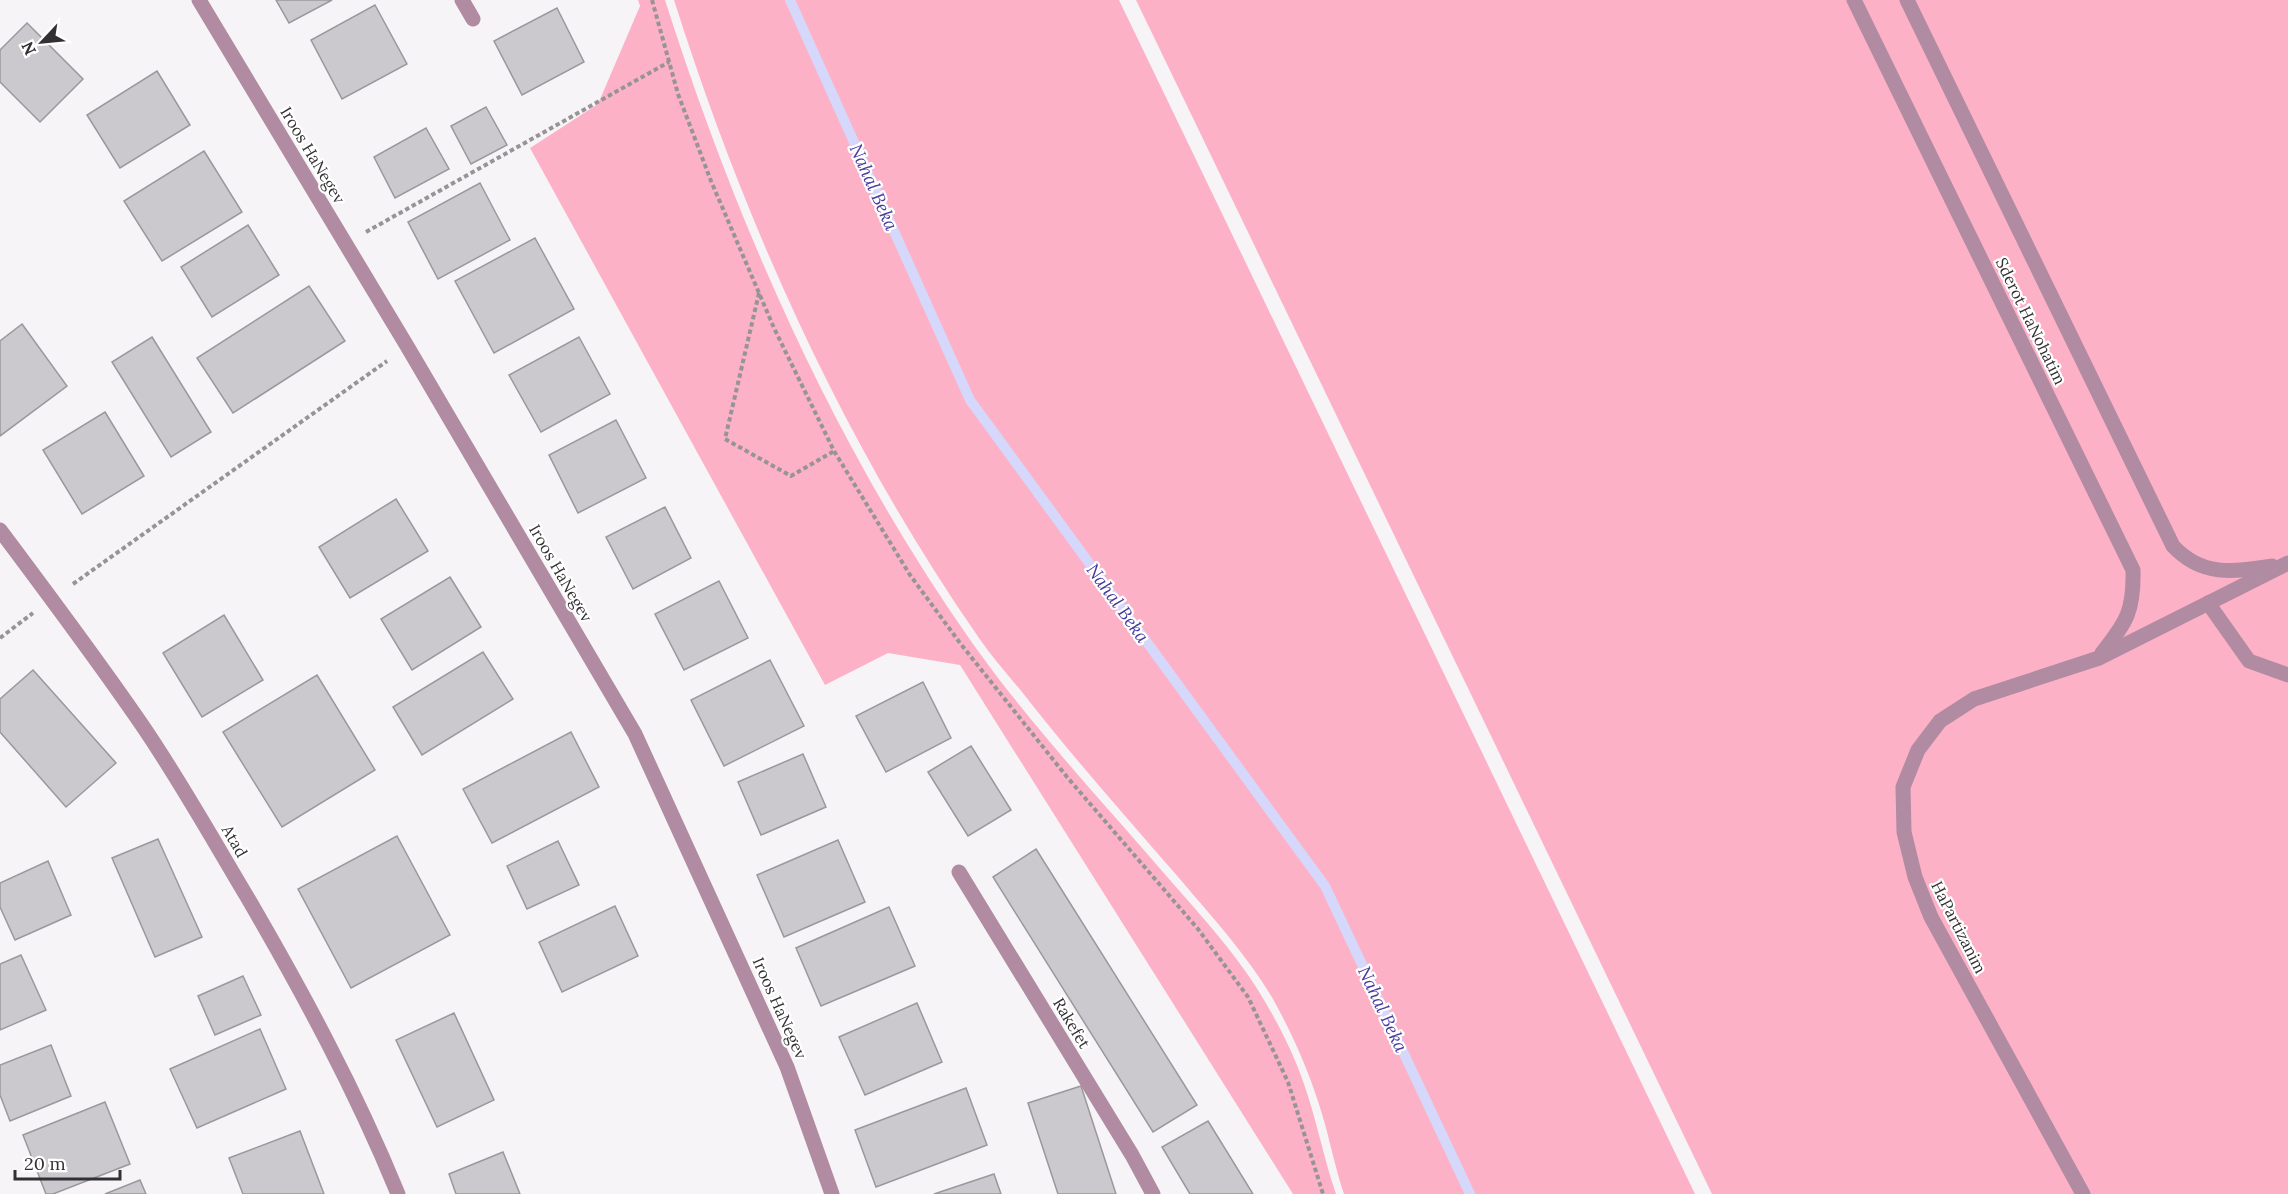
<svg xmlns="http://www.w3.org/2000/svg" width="2288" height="1194" viewBox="0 0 2288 1194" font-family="Lora,serif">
<rect width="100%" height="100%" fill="#f7f4f7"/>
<g fill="#fdb1c6">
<path d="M638,0H665C737,226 836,450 973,644C1032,727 1103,802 1169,879C1204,919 1241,959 1267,1005C1282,1031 1296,1059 1305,1087C1317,1122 1324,1159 1336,1194H1293L960,665L888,653L825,685L530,148L598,104L640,6Z"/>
<path d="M674,0H1119L1695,1194H1344C1335,1168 1330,1140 1322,1114C1310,1074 1293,1035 1273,999C1247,955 1212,917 1179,878C1126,817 1072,756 1022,692C1007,674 992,657 979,638C844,444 745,224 674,0Z"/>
<path d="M1136,0H2288V1194H1712Z"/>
</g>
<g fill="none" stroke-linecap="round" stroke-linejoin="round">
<path stroke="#d5d7fb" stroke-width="10" d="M790,0L970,400L1325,886L1470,1194"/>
</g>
<g fill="#cbc9cd" stroke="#9a989c" stroke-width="1.5">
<path d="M276,0H332L289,23Z"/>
<path d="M375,5L407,64L342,99L311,40Z"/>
<path d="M557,8L584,62L522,95L494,41Z"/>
<path d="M27,23L83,79L40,122L0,82V50Z"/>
<path d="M157,71L190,125L120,168L87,115Z"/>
<path d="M486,107L507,145L471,164L451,126Z"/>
<path d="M426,128L449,169L395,198L374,157Z"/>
<path d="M204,151L242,212L162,261L124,201Z"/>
<path d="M480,183L510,240L438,279L408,222Z"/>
<path d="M248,225L279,275L212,317L181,267Z"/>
<path d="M535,238L574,309L494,353L455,281Z"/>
<path d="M309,286L345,341L233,413L197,358Z"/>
<path d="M22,324L67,386L0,436V341Z"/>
<path d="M152,337L211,432L171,457L112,362Z"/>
<path d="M579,337L610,394L541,432L509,375Z"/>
<path d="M105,412L144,476L82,514L43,450Z"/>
<path d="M616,420L646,478L578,513L549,455Z"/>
<path d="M396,499L428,551L350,598L319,547Z"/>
<path d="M665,507L691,558L633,589L606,537Z"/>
<path d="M450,577L481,627L412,670L381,619Z"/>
<path d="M719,581L748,638L684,670L655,614Z"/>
<path d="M224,615L263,680L202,717L163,653Z"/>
<path d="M483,652L513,699L422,755L393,707Z"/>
<path d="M770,660L804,726L724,766L691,700Z"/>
<path d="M33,670L116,763L66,807L0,732V699Z"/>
<path d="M317,675L375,770L282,827L223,732Z"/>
<path d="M923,682L951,738L886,772L856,716Z"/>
<path d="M571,732L599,787L492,843L463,789Z"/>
<path d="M971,746L1011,810L968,836L928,772Z"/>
<path d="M803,754L826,807L761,835L738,782Z"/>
<path d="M397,836L450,935L351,988L298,889Z"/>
<path d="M158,839L202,937L155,957L112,858Z"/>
<path d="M838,840L865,902L784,937L757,875Z"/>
<path d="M558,841L579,885L527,909L507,866Z"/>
<path d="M1036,849L1197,1105L1153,1132L993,877Z"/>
<path d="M48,861L71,915L15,940L0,907V883Z"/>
<path d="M615,906L638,956L562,992L539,942Z"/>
<path d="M889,907L915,966L821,1006L796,948Z"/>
<path d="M21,955L46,1010L0,1030V964Z"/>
<path d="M243,976L261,1015L215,1035L198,996Z"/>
<path d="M917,1003L942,1062L865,1095L839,1037Z"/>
<path d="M454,1013L494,1100L437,1127L396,1040Z"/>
<path d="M260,1029L286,1089L197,1128L170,1069Z"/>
<path d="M51,1045L71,1096L10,1121L0,1095V1065Z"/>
<path d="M1081,1086L1116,1194H1058L1028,1103Z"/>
<path d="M966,1088L987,1145L876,1187L855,1130Z"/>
<path d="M105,1102L130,1164L53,1194H46L23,1135Z"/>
<path d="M1208,1121L1253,1194H1190L1162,1147Z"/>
<path d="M300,1131L324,1194H243L229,1158Z"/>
<path d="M503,1152L520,1194H456L449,1174Z"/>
<path d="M994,1174L1001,1194H934Z"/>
<path d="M140,1180L146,1194H105Z"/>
</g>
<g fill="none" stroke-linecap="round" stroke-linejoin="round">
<g stroke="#969496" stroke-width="4" stroke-dasharray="4.5 3" stroke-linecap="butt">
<path d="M652,0L678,94L711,181L774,328L834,451L910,575L960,643L1067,777L1198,929L1248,997L1288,1082L1323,1194"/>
<path d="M366,232L669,62"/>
<path d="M759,293L725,439L791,476L834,451"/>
<path d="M73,584L387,361"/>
<path d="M0,638L33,613"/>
</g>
<g stroke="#b08ba2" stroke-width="15">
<path d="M199,0L407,346L635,734L787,1067L832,1194"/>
<path d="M462,0L473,19"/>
<path d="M1854,0L2133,570C2134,610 2127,622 2102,653"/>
<path d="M1907,0L2173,546C2202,577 2233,572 2272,566"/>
<path d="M0,530C48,594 96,658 142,725C179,779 212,838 246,895C303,993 355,1089 398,1194"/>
<path d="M2208,603L2249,661L2288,675"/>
<path d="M959,872L1132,1155L1153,1194"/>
<path d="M2083,1194L1931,917L1915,877L1904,832L1903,787L1918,750L1940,721L1974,699L2099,658L2288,563"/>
</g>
</g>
<g text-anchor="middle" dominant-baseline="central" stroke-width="4.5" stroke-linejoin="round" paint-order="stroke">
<g font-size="16" fill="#323032" stroke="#fff">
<text transform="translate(313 155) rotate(59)">Iroos HaNegev</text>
<text transform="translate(2031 321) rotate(64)">Sderot HaNohatim</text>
<text transform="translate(561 573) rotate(60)">Iroos HaNegev</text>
<text transform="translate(235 841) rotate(60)">Atad</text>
<text transform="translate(1959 927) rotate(63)">HaPartizanim</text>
<text transform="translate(780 1008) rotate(66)">Iroos HaNegev</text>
<text transform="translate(1072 1023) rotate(59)">Rakefet</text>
</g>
<g font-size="18" font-style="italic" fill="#463c9e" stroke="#fff">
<text transform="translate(874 187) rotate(66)">Nahal Beka</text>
<text transform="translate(1118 603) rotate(54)">Nahal Beka</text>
<text transform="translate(1383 1009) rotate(65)">Nahal Beka</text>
</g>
</g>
<g transform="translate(42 42) rotate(244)" stroke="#ffffff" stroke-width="4.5" paint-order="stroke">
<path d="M0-4.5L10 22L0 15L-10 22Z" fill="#323032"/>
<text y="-9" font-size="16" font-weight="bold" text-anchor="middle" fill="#323032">N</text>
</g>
<path d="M15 1170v9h105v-9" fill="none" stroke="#323032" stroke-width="3"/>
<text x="24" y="1170" font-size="18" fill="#323032" stroke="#ffffff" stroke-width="4.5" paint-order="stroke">20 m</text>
</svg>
